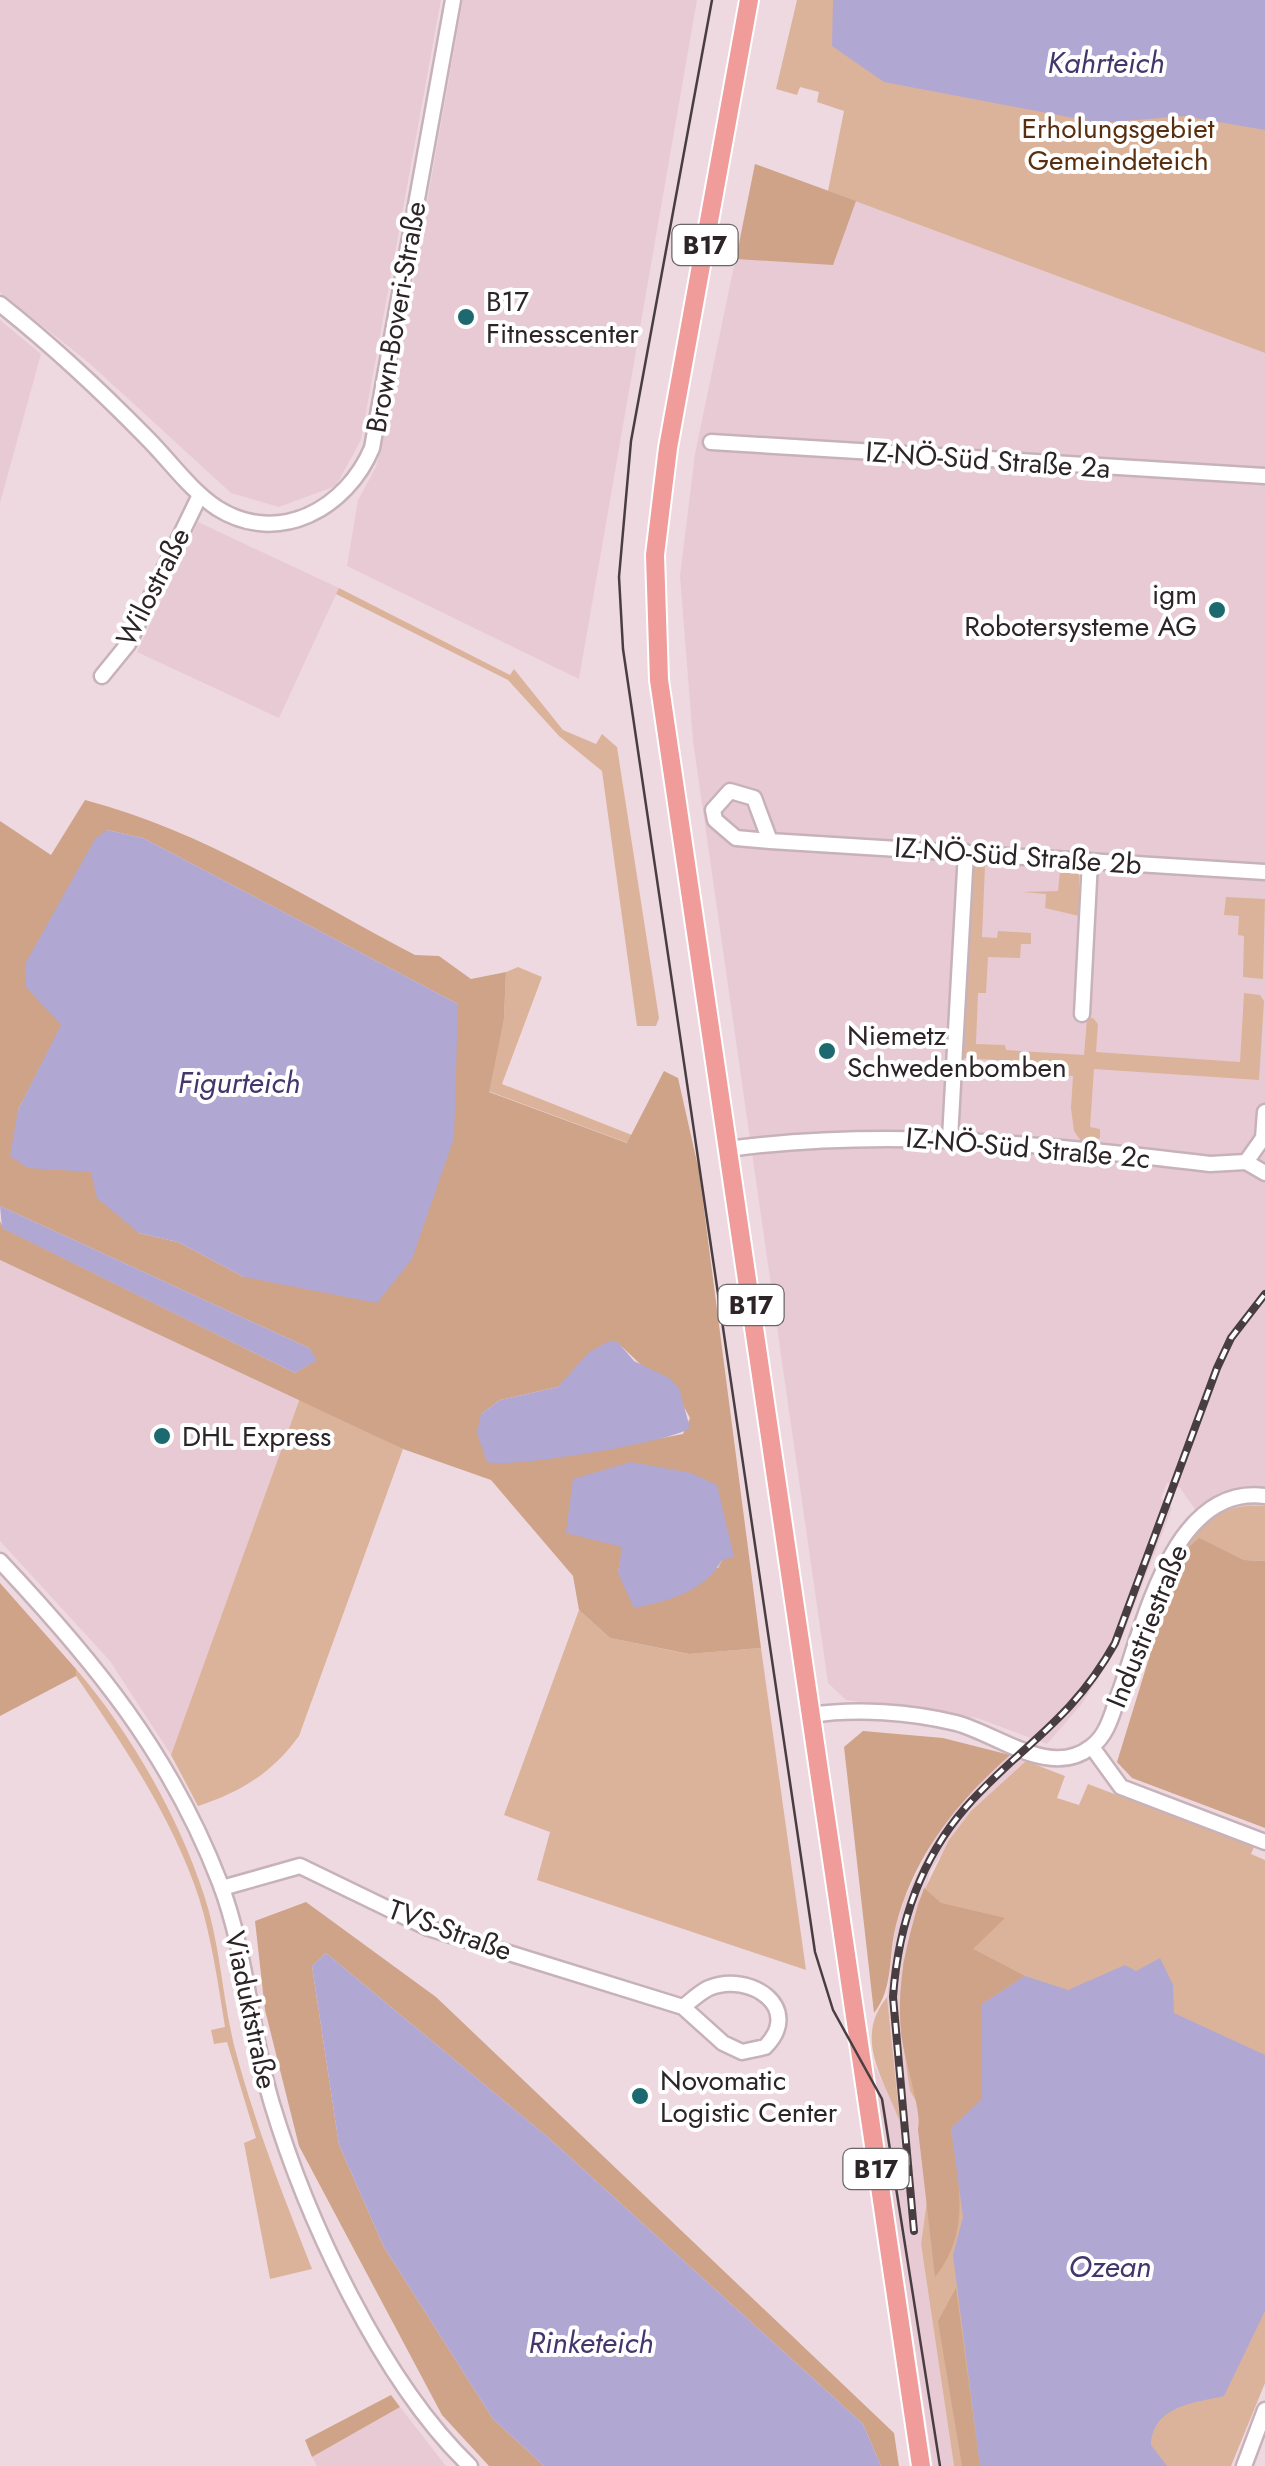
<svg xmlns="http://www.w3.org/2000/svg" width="1265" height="2466" viewBox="0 0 1265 2466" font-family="Jost,sans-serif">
<rect width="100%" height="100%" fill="#efd9e1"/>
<g fill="#e8cad5">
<path d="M0,0H441L361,440L336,486L279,507L231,493L89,363L0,292Z"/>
<path d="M463,0H697L579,679L347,566L358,500L376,467L390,411Z"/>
<path d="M755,164L1265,353V1506L1254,1505L1205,1523L1180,1488L1167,1483L1161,1498L1172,1508L1119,1646L1081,1705L1047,1744L977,1718L846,1700L828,1683L693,741L680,576L695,454Z"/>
<path d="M0,320L41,354L0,503Z"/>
<path d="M198,522L339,588L279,718L137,652Z"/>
<path d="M0,1260L300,1398L171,1755L110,1661L0,1541Z"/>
<path d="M1010,1755L1026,1761L971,1811L931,1870L903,1964L910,2091L920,2108L918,2129L927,2200L921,2244L954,2466H933L871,2058L899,2117L887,1997L895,1929L905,1898L937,1833L959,1802Z"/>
<path d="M400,2407L446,2466H317L312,2457Z"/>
</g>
<g fill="#dbb39a">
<path d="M797,0H1265V353L828,191L844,111L817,102L819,92L800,87L797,95L776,89Z"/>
<path d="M339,588L510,675L514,669L563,730L596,744L602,734L617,747L659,1018L656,1026H637L602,771L559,736L508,680L336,594Z"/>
<path d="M981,860H998L1003,867L985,866L982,937L997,938L998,931L1031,933V944H1021L1020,958L988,957L986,993H978L976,1044L1005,1045L1006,1050L1084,1055L1087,1019L1093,1018L1098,1024L1096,1052L1240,1062L1244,993L1260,995L1264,1001L1259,1080L1094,1069L1090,1127L1100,1129V1138L1093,1142L1081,1141L1074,1131L1071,1108L1073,1076L1029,1074V1062L960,1058L972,867Z"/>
<path d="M1054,864L1079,869V916L1045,908L1046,894L1022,892L1058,891L1060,871L1050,870Z"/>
<path d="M1226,897L1265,899L1263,979L1243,977L1244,936L1238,935L1239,916L1224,915Z"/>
<path d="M518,967L542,977L502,1084L632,1135L628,1143L488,1091L504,1019L506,972Z"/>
<path d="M300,1398L403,1449L299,1736C272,1773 241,1792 198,1806L171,1755Z"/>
<path d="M1265,1506V1561L1244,1560L1199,1539L1182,1554C1198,1521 1228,1502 1265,1506Z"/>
<path d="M579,1610L610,1638L688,1654L761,1648L806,1970L537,1880L550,1832L504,1815Z"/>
<path d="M76,1669C130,1732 178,1815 204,1895C220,1943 222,1995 234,2045C254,2122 283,2195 312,2269L270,2279L244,2143L256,2138L227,2042L214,2044L211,2030L225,2027C218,1984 212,1940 199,1898C173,1819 123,1744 76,1676Z"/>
<path d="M1026,1761L1065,1776L1057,1798L1079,1805L1088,1784L1254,1847L1251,1854L1265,1860V2383L1231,2466H954L921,2244L927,2200L918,2129L920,2108L910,2091L901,2030L903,1964L918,1903L949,1840L971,1811Z"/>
<path d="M887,1997L900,2122C884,2079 853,2039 887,1997Z"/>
</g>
<g fill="#cea388" fill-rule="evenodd">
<path d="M755,164L856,201L833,265L736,259Z"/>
<path d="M85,800C201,830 309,899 415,955L439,956L471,979L506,972L504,1019L489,1092L627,1143L664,1071L678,1078L699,1171L761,1648L689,1654L610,1638L579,1610L573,1576L491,1480L403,1449L0,1260V1221L3,1228L295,1373L316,1360L309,1348L0,1206V821L51,855ZM107,830L143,838L458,1004L244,1277L178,1242L139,1233L91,1172L18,1110L62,1025ZM609,1341H616L683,1405L690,1418L683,1434L604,1449L481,1414L500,1400L558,1387ZM623,1546L722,1560L718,1568L618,1573Z"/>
<path d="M1199,1538L1244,1560L1265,1561V1828L1132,1778L1117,1762L1181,1554Z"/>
<path d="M0,1583L76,1669V1676L0,1716Z"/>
<path d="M863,1731L943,1738L1010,1755C956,1803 915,1854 896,1925C888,1956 894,1988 874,2013L844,1747Z"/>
<path d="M924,1888L941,1903L1005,1918L973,1949L1025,1976L982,2004V2100L951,2128C958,2183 972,2231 935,2277L918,2129C923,2115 903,2055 901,2032C896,1981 908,1935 924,1888Z"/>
<path d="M306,1902L436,1997L894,2433L899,2466H881L863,2424L550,2139L326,1953L312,1966L339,2145L384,2247L493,2419L544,2466H489L442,2415L299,2146L265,2010L255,1921Z"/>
<path d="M956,2288L980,2466H962L938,2321Z"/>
<path d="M391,2395L400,2407L312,2457L305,2440Z"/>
</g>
<g fill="#b0a7d3">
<path d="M833,0H1265V130L1184,116L1100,123L884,82L832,46Z"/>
<path d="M107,830L143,838L458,1004L454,1138L412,1259L377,1303L244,1277L178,1242L139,1233L97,1198L91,1172L28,1168L10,1156L18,1110L61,1025L26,987L25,964L95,839Z"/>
<path d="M0,1206L309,1348L317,1360L295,1373L2,1228Z"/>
<path d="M609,1341H617L634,1361L669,1378L679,1388L690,1428C672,1442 509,1469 487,1462L477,1433L481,1414L500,1400L558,1387L588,1353Z"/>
<path d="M631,1462L691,1473L717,1485L734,1557L722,1560C704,1592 668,1601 634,1608L618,1573L622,1547L566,1533L573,1479Z"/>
<path d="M326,1953L550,2139L863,2424L881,2466H544L493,2419L384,2247L339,2145L312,1966Z"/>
<path d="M1160,1958L1173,1985L1174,2013L1265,2055V2311L1224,2396C1193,2403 1153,2406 1151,2445L1167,2466H980L953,2255L963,2217L951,2128L982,2099V2004L1025,1976L1068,1990L1125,1965L1136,1971Z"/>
</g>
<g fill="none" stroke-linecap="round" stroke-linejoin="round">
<g stroke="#c7b2ba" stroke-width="19">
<g id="minor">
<path d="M0,304C53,346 100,390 147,438C170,461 190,490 217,508C279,547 347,508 372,448L453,0"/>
<path d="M711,442L1265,476"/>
<path d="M102,676L128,644L200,495"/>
<path d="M770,841L754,798L730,791L713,810L715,820L736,838L770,841L1265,872"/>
<path d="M1082,1014L1090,861"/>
<path d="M950,1138L966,852"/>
<path d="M728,1149C890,1127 1049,1145 1210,1164L1246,1162L1265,1173"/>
<path d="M1246,1162L1263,1138L1265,1112"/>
<path d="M0,1561C94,1661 170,1753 220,1883C247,1954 250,2031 272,2104C307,2220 382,2382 470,2466"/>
<path d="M811,1715C856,1708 911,1712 956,1723C998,1734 1050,1779 1091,1747C1108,1735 1112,1713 1119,1694C1144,1627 1171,1484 1265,1496"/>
<path d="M1092,1747L1121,1787L1265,1842"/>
<path d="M222,1888L300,1866L428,1928L683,2007L723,2043L742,2052L765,2047C804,2008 750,1971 709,1988C700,1992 691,2001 683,2007"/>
<path d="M1244,2466L1265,2410"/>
</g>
</g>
<g stroke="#fff" stroke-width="22">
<path id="major" d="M749,0L668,448L655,555L659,680L921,2466"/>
</g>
<use href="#minor" stroke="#fff" stroke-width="14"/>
<use href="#major" stroke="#ef9c9b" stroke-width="18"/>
<path stroke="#483e42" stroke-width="2.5" d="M712,0L631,441L619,577L623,649L815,1952L833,2010L882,2099L940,2466"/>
<g stroke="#483e42" stroke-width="8">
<path id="rail" d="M914,2231L893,1997C898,1927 919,1861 966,1807C1021,1745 1071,1722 1115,1643L1217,1368L1231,1338L1265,1294"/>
</g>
<use href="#rail" stroke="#fff" stroke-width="4" stroke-dasharray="11" stroke-linecap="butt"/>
</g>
<g fill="#1d6970" stroke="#fff" stroke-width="4">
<circle cx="466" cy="317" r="10"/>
<circle cx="1217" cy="610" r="10"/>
<circle cx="827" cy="1051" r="10"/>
<circle cx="162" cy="1436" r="10"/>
<circle cx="640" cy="2096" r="10"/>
</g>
<g text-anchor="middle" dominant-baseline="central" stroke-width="8" stroke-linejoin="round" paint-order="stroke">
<g fill="#fff" stroke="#6b6668" stroke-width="2.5">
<rect x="672.5" y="225" width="65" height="40" rx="8"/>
<rect x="718.5" y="1285" width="65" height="40" rx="8"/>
<rect x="843.5" y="2149" width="65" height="40" rx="8"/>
</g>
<g font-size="25" font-weight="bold" fill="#2c2427">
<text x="705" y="245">B17</text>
<text x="751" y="1305">B17</text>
<text x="876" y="2169">B17</text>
</g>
<g font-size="28" fill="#592f10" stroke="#fff">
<text x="1118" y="128">Erholungsgebiet<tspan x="1118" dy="32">Gemeindeteich</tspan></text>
</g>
<g font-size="28" fill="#2c2427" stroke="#fff" text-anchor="start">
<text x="486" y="301">B17<tspan x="486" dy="32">Fitnesscenter</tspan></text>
<text x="1197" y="594" text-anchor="end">igm<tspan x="1197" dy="32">Robotersysteme AG</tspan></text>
<text x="847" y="1035">Niemetz<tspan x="847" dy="32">Schwedenbomben</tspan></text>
<text x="182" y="1436">DHL Express</text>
<text x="660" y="2080">Novomatic<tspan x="660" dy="32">Logistic Center</tspan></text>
</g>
<g font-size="28" fill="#2c2427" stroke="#fff">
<text transform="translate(396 317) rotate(-80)">Brown-Boveri-Straße</text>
<text transform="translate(988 460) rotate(4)">IZ-NÖ-Süd Straße 2a</text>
<text transform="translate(153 587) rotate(-63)">Wilostraße</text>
<text transform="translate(1018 856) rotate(4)">IZ-NÖ-Süd Straße 2b</text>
<text transform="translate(1028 1148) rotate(5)">IZ-NÖ-Süd Straße 2c</text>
<text transform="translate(1147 1626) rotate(-68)">Industriestraße</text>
<text transform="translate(450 1930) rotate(20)">TVS-Straße</text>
<text transform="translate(251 2010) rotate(78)">Viaduktstraße</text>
</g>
<g font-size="30" font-style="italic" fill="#44356c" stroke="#fff">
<text x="1106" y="62">Kahrteich</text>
<text x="239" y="1082">Figurteich</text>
<text x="1110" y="2266">Ozean</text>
<text x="591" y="2342">Rinketeich</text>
</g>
</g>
</svg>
